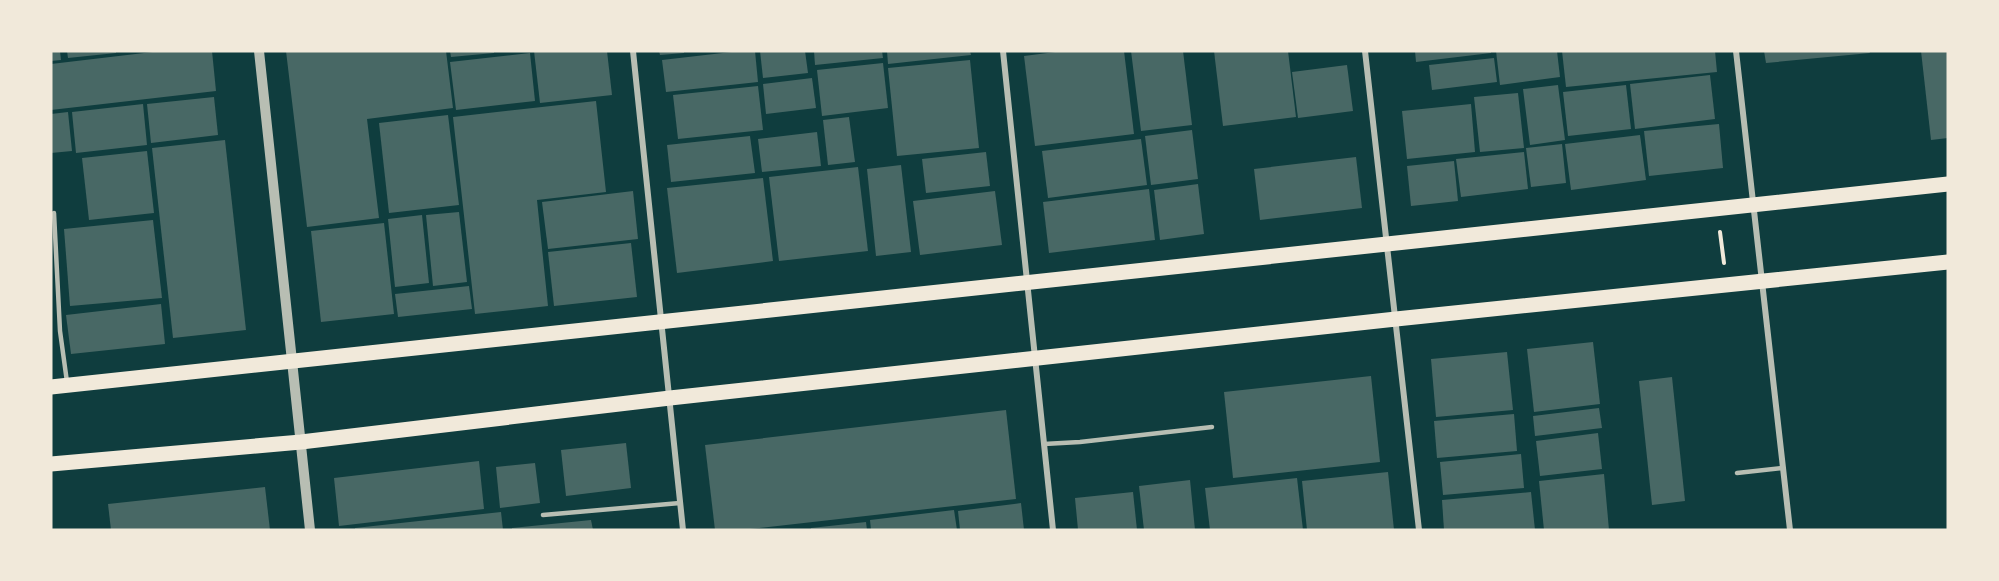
<svg xmlns="http://www.w3.org/2000/svg" width="1999" height="581" viewBox="0 0 1999 581" font-family="'Fira Sans Condensed',sans-serif">
<rect width="100%" height="100%" fill="#0f3d3e"/>
<g fill="#486865">
<path d="M51,51H60L61,60L51,61Z"/>
<path d="M67,51H116V53L68,58Z"/>
<path d="M161,51H212L216,91L51,110V64Z"/>
<path d="M286,51H446L453,108L367,119L379,218L307,227Z"/>
<path d="M450,51H494V53L451,57Z"/>
<path d="M534,51H607L612,95L540,103Z"/>
<path d="M659,51H684V53L660,55Z"/>
<path d="M740,51H755L758,82L666,92L662,60Z"/>
<path d="M760,51H805L808,73L763,78Z"/>
<path d="M814,51H882L883,58L815,65Z"/>
<path d="M887,51H970L971,55L888,64Z"/>
<path d="M1063,51H1124L1134,134L1035,146L1024,56Z"/>
<path d="M1131,51H1183L1192,125L1141,131Z"/>
<path d="M1214,51H1288L1296,117L1223,126Z"/>
<path d="M1415,51H1491V53L1416,62Z"/>
<path d="M1496,51H1557L1560,77L1500,85Z"/>
<path d="M1562,51H1715L1717,72L1566,87Z"/>
<path d="M1764,51H1869L1870,53L1766,63Z"/>
<path d="M1921,51H1948V138L1931,140Z"/>
<path d="M530,53L535,101L456,110L450,62Z"/>
<path d="M1494,58L1497,82L1432,90L1429,65Z"/>
<path d="M970,60L979,148L897,156L888,68Z"/>
<path d="M883,63L888,108L822,116L817,70Z"/>
<path d="M1347,65L1353,111L1298,118L1292,72Z"/>
<path d="M1710,75L1715,119L1635,129L1630,84Z"/>
<path d="M812,78L816,108L766,114L763,84Z"/>
<path d="M1558,85L1565,140L1530,145L1523,89Z"/>
<path d="M1626,85L1631,129L1568,136L1563,92Z"/>
<path d="M758,86L763,130L678,139L673,95Z"/>
<path d="M1518,93L1524,148L1480,152L1474,97Z"/>
<path d="M214,97L218,135L151,143L147,104Z"/>
<path d="M596,101L606,192L537,200L548,306L475,314L453,117Z"/>
<path d="M143,104L147,145L76,153L72,112Z"/>
<path d="M1471,104L1475,152L1407,159L1402,111Z"/>
<path d="M68,112L72,151L51,153V114Z"/>
<path d="M448,115L459,205L389,213L379,123Z"/>
<path d="M849,117L855,162L828,165L823,120Z"/>
<path d="M1719,124L1723,168L1649,176L1644,131Z"/>
<path d="M1192,130L1198,179L1151,185L1145,136Z"/>
<path d="M817,132L821,166L762,172L758,139Z"/>
<path d="M1640,135L1646,180L1571,190L1565,144Z"/>
<path d="M750,136L755,173L671,182L667,145Z"/>
<path d="M1141,139L1147,185L1048,198L1042,151Z"/>
<path d="M225,140L246,330L173,338L152,148Z"/>
<path d="M1562,144L1566,183L1531,187L1526,148Z"/>
<path d="M147,151L154,213L89,220L82,158Z"/>
<path d="M986,152L990,186L926,193L922,159Z"/>
<path d="M1524,152L1528,189L1461,197L1456,159Z"/>
<path d="M1356,157L1362,208L1260,220L1254,169Z"/>
<path d="M1454,161L1458,201L1411,206L1407,166Z"/>
<path d="M901,165L911,252L876,256L867,169Z"/>
<path d="M858,167L868,251L779,261L769,177Z"/>
<path d="M763,178L773,261L677,273L667,188Z"/>
<path d="M1198,184L1204,234L1160,240L1154,190Z"/>
<path d="M1149,189L1155,240L1049,253L1043,202Z"/>
<path d="M633,191L638,239L548,249L542,202Z"/>
<path d="M995,191L1002,245L920,255L913,201Z"/>
<path d="M459,212L467,282L433,286L426,215Z"/>
<path d="M422,215L429,283L395,287L388,219Z"/>
<path d="M153,220L162,298L70,306L64,229Z"/>
<path d="M384,223L394,314L321,322L311,231Z"/>
<path d="M631,243L637,297L554,306L548,252Z"/>
<path d="M469,286L472,309L398,317L395,294Z"/>
<path d="M161,304L165,344L71,354L66,315Z"/>
<path d="M1593,342L1600,404L1534,412L1527,349Z"/>
<path d="M1507,352L1513,410L1436,417L1431,359Z"/>
<path d="M1371,376L1380,462L1233,478L1224,392Z"/>
<path d="M1672,377L1685,501L1652,505L1639,381Z"/>
<path d="M1599,408L1602,428L1535,436L1533,416Z"/>
<path d="M1006,410L1016,499L741,530H715L705,445Z"/>
<path d="M1514,414L1517,451L1437,458L1434,421Z"/>
<path d="M1598,433L1602,469L1540,476L1536,441Z"/>
<path d="M626,443L631,488L566,496L561,450Z"/>
<path d="M1521,454L1524,488L1443,495L1440,462Z"/>
<path d="M479,461L484,509L339,526L334,478Z"/>
<path d="M535,463L540,503L500,508L496,467Z"/>
<path d="M1388,472L1394,530H1307L1302,481Z"/>
<path d="M1604,474L1609,530H1544L1539,481Z"/>
<path d="M1297,478L1303,530H1210L1205,488Z"/>
<path d="M1190,480L1195,530H1144L1139,486Z"/>
<path d="M265,487L270,530H111L108,504Z"/>
<path d="M1133,492L1137,530H1078L1075,498Z"/>
<path d="M1531,492L1535,530H1444L1442,500Z"/>
<path d="M1021,503L1024,530H960L958,511Z"/>
<path d="M954,510L957,530H871L870,520Z"/>
<path d="M501,512L503,530H355V528Z"/>
<path d="M591,520L593,530H512V528Z"/>
<path d="M866,522L867,530H811V528Z"/>
</g>
<g fill="none" stroke-linecap="round" stroke-linejoin="round">
<path stroke="#f1e9da" stroke-width="4" d="M1720,232L1724,263"/>
<g stroke="#b8beb3" stroke-width="4.5">
<path d="M54,213L60,331L67,382"/>
<path d="M1044,444L1080,442L1212,427"/>
<path d="M1737,473L1782,468"/>
<path d="M543,515L680,503"/>
</g>
<g stroke="#b8beb3" stroke-width="6">
<path d="M633,51L683,530"/>
<path d="M1003,51L1053,530"/>
<path d="M1365,51L1419,530"/>
<path d="M1736,51L1790,530"/>
</g>
<path stroke="#b8beb3" stroke-width="10" d="M259,51L310,530"/>
<g stroke="#f1e9da" stroke-width="15">
<path d="M51,387L1948,184"/>
<path d="M51,464L301,442L670,398L1396,319L1948,262"/>
</g>
</g>
<rect width="1999" height="581" fill="none" stroke="#f1e9da" stroke-width="105"/>
</svg>
